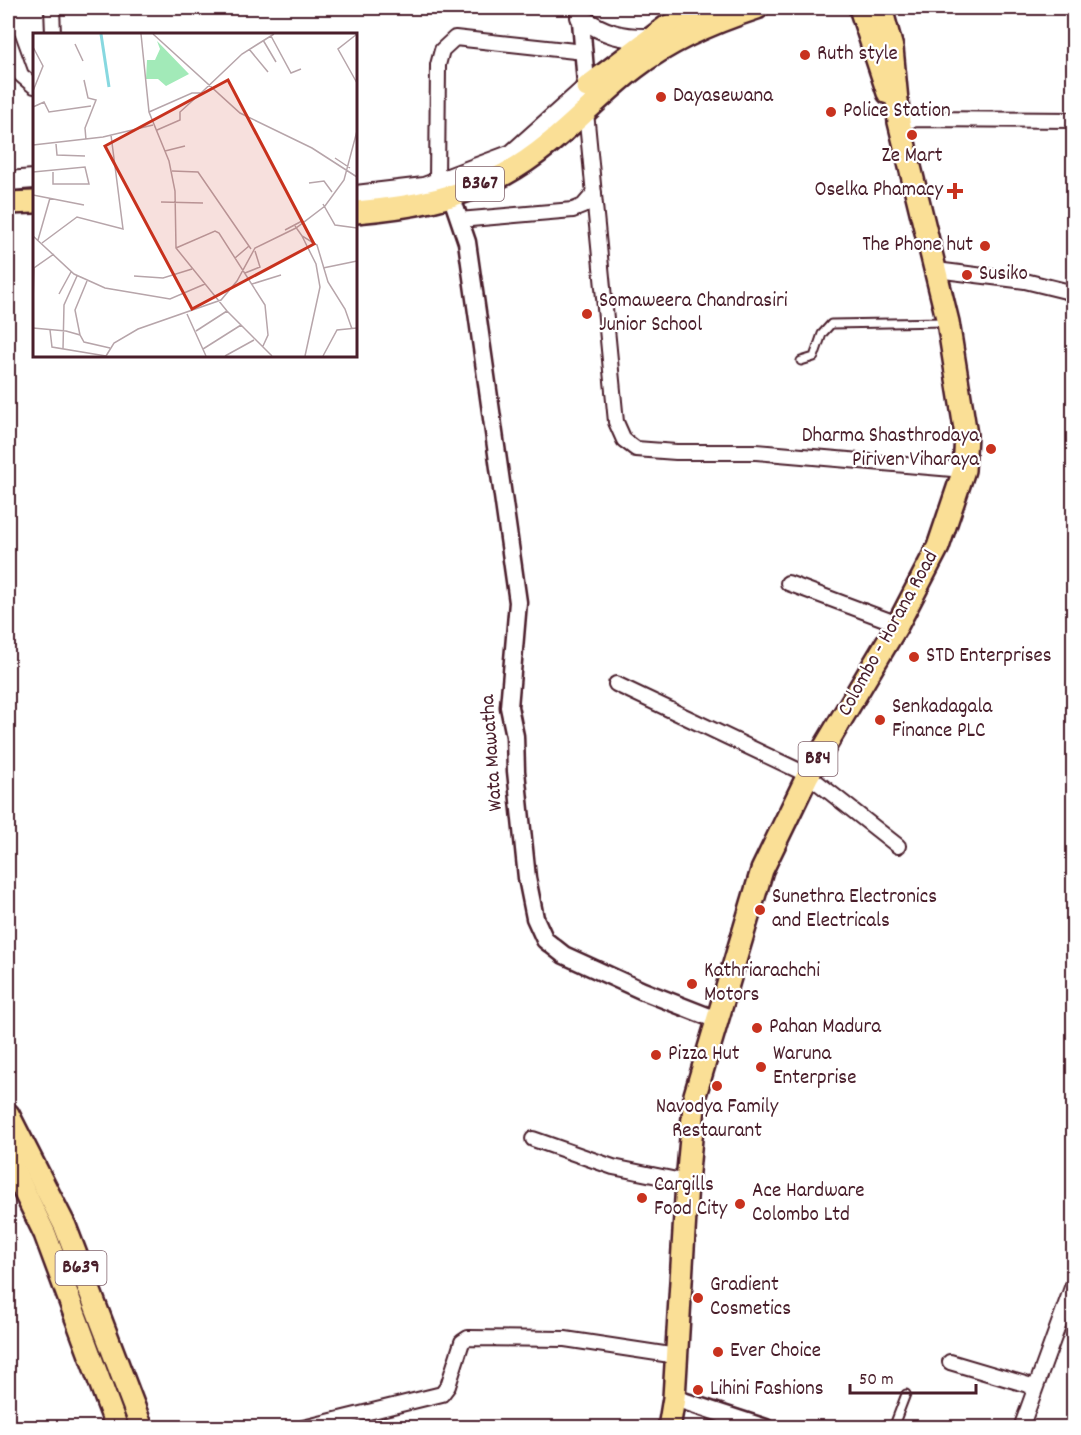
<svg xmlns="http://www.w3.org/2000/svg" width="1081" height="1435" viewBox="0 0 1081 1435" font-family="Dekko,sans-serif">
<rect width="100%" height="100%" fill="#fff"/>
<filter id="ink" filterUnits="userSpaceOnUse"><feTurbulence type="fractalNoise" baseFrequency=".0167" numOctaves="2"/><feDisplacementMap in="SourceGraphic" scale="12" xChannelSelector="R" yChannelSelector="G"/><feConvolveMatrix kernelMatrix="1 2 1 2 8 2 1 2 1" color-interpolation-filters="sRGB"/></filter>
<g filter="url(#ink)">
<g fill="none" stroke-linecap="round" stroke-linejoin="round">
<g stroke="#4a1f2b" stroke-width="11">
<g id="service">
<path d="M801,361L814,357L822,334L831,324L946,322"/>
<path d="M893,1428L906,1394"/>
</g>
</g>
<g stroke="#4a1f2b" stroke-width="18">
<g id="minor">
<path d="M52,8L53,34"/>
<path d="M8,39L21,75L34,86"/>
<path d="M586,112L616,422L624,440L636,449L676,452H756L964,470"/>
<path d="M899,122L917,119L1074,120"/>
<path d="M437,182L438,65L442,50L455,38L584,52"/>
<path d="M459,220L573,210L583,206L594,193"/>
<path d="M936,270L1025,281L1074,293"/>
<path d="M788,583L898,624"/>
<path d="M616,684L808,775L898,846"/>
<path d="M533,1139L613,1167L687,1182"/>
<path d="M950,1362L1035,1387"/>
<path d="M303,1428L442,1394L448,1386L462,1342L468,1338L565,1339L677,1356"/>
<path d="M1021,1428L1074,1282"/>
</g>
</g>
<g stroke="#4a1f2b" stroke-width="21">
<g id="tertiary">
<path d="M580,8L587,96"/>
<path d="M451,195L467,242L518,602L509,707L515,736L516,771L527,878L535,918L545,940L564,955L643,991L717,1020"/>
<path d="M674,1398L766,1428"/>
</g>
</g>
<g stroke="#4a1f2b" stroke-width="22">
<g id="secondary">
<path d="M580,17C604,34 622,39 652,38"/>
<path d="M8,181L34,179"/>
<path d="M356,195L424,187L512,154L587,87"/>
</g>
</g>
<g stroke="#4a1f2b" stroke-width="26">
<g id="primary">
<path d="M860,8L888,93"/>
<path d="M587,87L666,27L712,8"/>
<path d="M8,203L34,202"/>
<path d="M356,212C406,208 459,199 505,174C555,147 591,102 635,68C671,40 714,22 757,8"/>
<path d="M8,1114L65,1226L142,1428"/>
<path d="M8,1158L45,1234L117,1428"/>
<path d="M669,1428L674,1398L687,1182L695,1095L762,870L808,775L898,624L938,547L964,470L966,435L948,322L899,122L892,48L881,8"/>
</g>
</g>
<use href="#service" stroke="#fff" stroke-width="7"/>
<use href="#minor" stroke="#fff" stroke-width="14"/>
<use href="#tertiary" stroke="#fff" stroke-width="16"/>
<use href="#secondary" stroke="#fff" stroke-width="18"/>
<use href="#primary" stroke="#fadf96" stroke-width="21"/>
</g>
</g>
<g fill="#c8321e" stroke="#fff" stroke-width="2">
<circle cx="805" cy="55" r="6"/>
<circle cx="661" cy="97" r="6"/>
<circle cx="831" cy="112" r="6"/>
<circle cx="912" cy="135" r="6"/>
<path d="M952 182h6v6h6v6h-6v6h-6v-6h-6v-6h6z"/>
<circle cx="985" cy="246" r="6"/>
<circle cx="967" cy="275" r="6"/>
<circle cx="587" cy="314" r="6"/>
<circle cx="991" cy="449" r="6"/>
<circle cx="914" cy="657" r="6"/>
<circle cx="880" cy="720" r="6"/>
<circle cx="760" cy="910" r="6"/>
<circle cx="692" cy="984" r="6"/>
<circle cx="757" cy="1028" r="6"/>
<circle cx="656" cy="1055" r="6"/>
<circle cx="761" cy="1067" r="6"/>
<circle cx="717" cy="1086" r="6"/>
<circle cx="642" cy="1198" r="6"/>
<circle cx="740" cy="1204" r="6"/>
<circle cx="698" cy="1298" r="6"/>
<circle cx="718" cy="1352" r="6"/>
<circle cx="698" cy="1390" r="6"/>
</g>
<g text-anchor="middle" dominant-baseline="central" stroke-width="4.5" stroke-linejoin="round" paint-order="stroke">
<g fill="#fff" stroke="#80626b" stroke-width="1.5">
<rect x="456" y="167" width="48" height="34" rx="4.5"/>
<rect x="798.5" y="742" width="39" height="34" rx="4.5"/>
<rect x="55.5" y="1251" width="51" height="34" rx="4.5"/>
</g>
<g font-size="20" font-weight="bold" fill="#4a1f2b">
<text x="480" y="184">B367</text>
<text x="818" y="759">B84</text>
<text x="81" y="1268">B639</text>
</g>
<g font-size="21" fill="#4a1f2b" stroke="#fff" text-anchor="start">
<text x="817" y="55">Ruth style</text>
<text x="673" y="97">Dayasewana</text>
<text x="843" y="112">Police Station</text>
<text x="912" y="157" text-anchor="middle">Ze Mart</text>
<text x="943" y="191" text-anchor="end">Oselka Phamacy</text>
<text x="973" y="246" text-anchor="end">The Phone hut</text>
<text x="979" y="275">Susiko</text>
<text x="599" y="302">Somaweera Chandrasiri<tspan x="599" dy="24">Junior School</tspan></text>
<text x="979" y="437" text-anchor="end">Dharma Shasthrodaya<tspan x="979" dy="24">Piriven Viharaya</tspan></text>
<text x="926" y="657">STD Enterprises</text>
<text x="892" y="708">Senkadagala<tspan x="892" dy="24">Finance PLC</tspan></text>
<text x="772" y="898">Sunethra Electronics<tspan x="772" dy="24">and Electricals</tspan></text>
<text x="704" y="972">Kathriarachchi<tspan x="704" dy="24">Motors</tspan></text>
<text x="769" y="1028">Pahan Madura</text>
<text x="668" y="1055">Pizza Hut</text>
<text x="773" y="1055">Waruna<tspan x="773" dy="24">Enterprise</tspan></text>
<text x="717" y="1108" text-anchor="middle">Navodya Family<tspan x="717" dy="24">Restaurant</tspan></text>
<text x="654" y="1186">Cargills<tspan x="654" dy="24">Food City</tspan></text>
<text x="752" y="1192">Ace Hardware<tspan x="752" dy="24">Colombo Ltd</tspan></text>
<text x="710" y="1286">Gradient<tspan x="710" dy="24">Cosmetics</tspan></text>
<text x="730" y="1352">Ever Choice</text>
<text x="710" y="1390">Lihini Fashions</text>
</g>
<g font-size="21" fill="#4a1f2b" stroke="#fff">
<text transform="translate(889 634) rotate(-61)">Colombo - Horana Road</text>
<text transform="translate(493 753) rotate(-94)">Wata Mawatha</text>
</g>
</g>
<g transform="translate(33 33)">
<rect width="324" height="324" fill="#fff"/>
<path d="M124,8L156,41L133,53L125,46H113L114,27H122L127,16Z" fill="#a2eab8"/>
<path fill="none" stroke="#87d8e0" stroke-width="3" d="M68,1L76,54"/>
<path fill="none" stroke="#b7a5aa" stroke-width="1.5" d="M108,1L116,79L136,128L142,158L143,215L194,278L239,323M120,1L207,80L279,115L324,144M324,1L305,16L324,50M238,3L258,40L268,36M230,7L243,29M42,11L50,28M0,14L10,33L0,58M216,16L235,39M51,47L55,65L63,67L52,95L53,107M0,74L11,69L16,79L58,73M116,79L159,60H168L209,21L241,1M124,97L147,87V79L168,60M23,111L24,122L52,123M0,112L70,104L120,92M132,118L152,113M302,125L317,135M139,138L165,139L218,216M0,139L52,134L56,151H20V139M276,150L291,148L299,159M0,162L51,172M128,169L170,170M290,171L302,192L324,195M262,193L269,203L284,212L295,249L312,276L319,296M252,197L269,188M0,203L41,241L72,255L137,266L172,251M269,203L283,231L287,254L272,323M5,207L17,165M9,210L44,184L90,196L78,102M143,215L182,198L186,200L232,272L235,302L230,313M202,225L216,213M290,235L324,228M212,240L227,234L222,218M101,243L130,245L159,236M219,251L248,242M26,261L38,239M0,270L1,235L21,221M154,281L173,323M0,295L33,298L47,302L51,309L77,315M17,297L19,314L73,323M163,298L194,278M47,302L42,277L54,248M30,316L31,272L44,243M170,316L208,292M73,323L81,310L105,296L188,267L204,248L222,215L263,195L292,173L311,147L324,98M192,323L221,307M290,323L304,297L324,295"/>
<path fill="#c8321e" fill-opacity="0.15" stroke="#c8321e" stroke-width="3" d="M195,47L281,211L159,276L72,113Z"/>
<rect width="324" height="324" fill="none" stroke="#4a1f2b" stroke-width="3"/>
</g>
<rect width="1081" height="1435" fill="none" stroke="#fff" stroke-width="30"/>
<rect x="15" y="15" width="1051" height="1405" fill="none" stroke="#4a1f2b" stroke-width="2" filter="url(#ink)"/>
<path d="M850 1384v9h126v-9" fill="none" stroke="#4a1f2b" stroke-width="3"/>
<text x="859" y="1384" font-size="18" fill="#4a1f2b" stroke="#ffffff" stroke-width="4.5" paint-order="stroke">50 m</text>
</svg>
